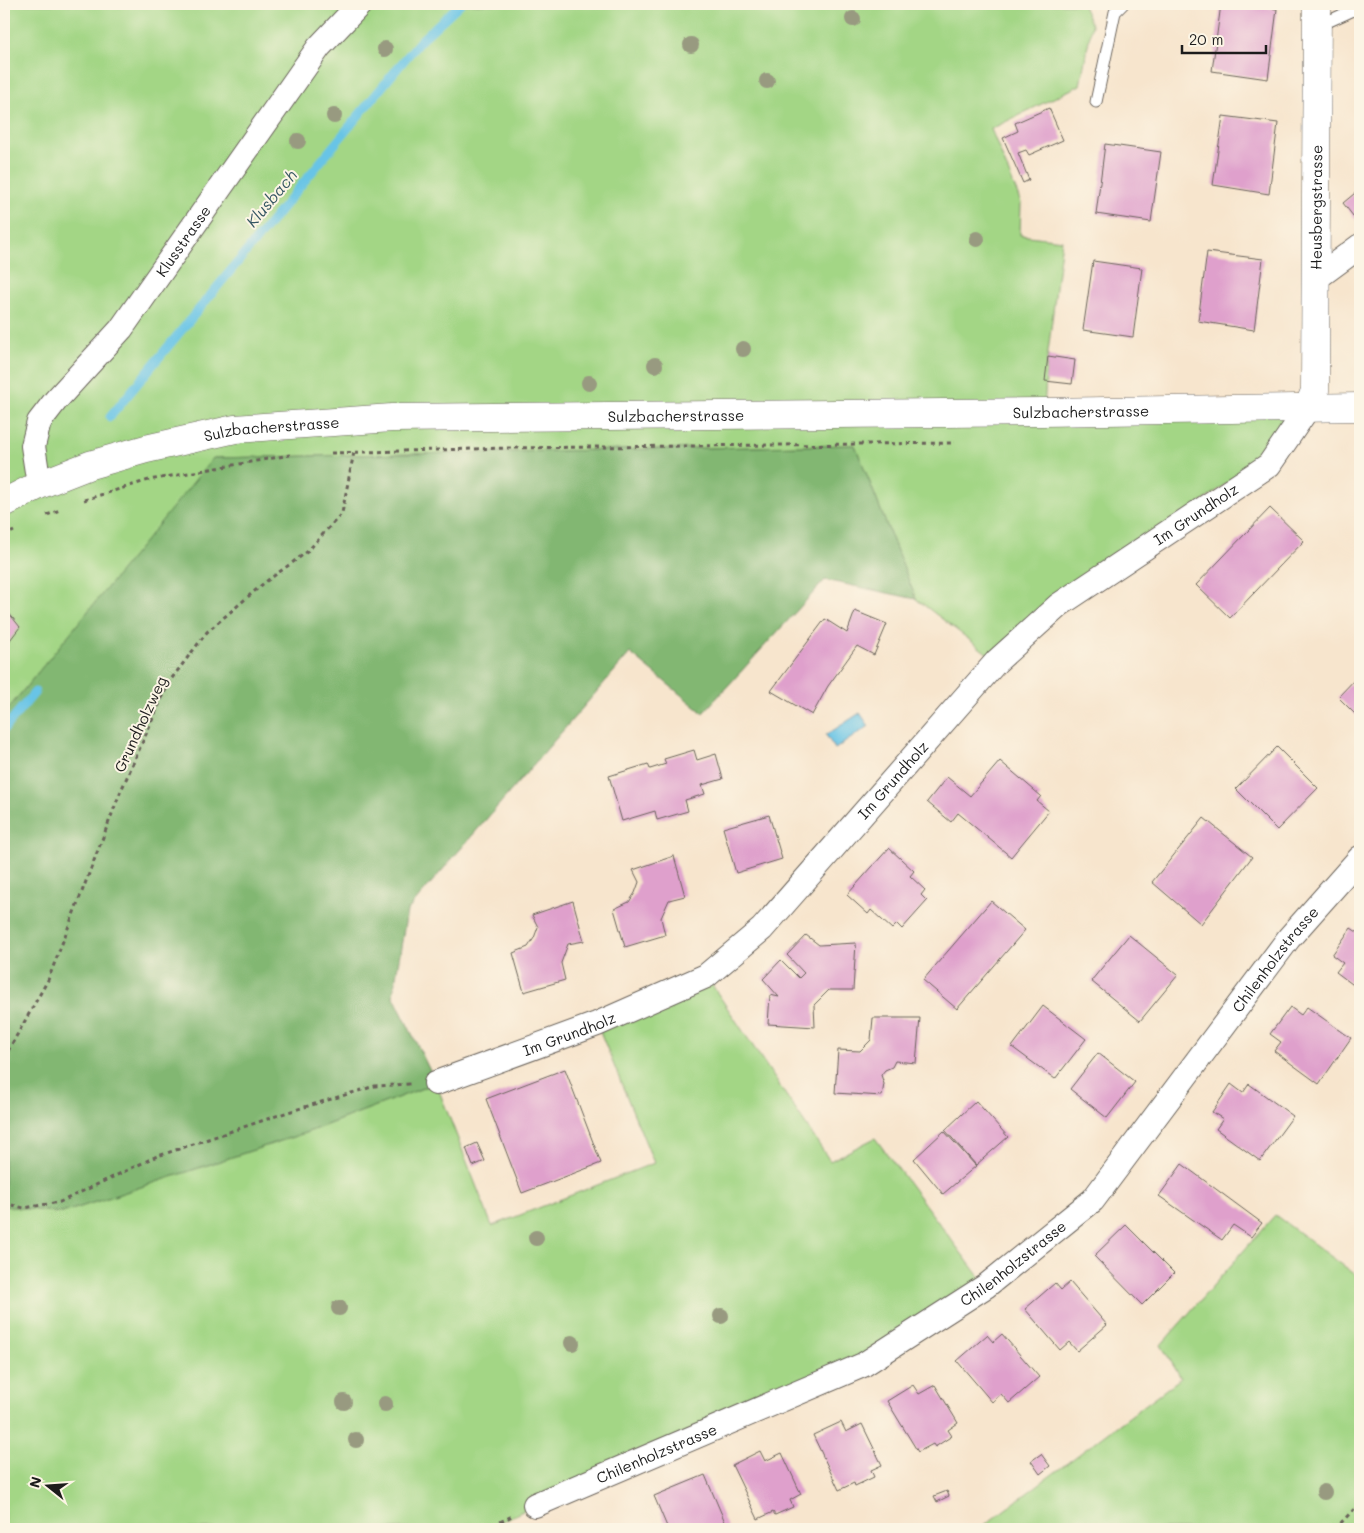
<svg xmlns="http://www.w3.org/2000/svg" width="1364" height="1533" viewBox="0 0 1364 1533" font-family="Mali,sans-serif">
<rect width="100%" height="100%" fill="#fcf5e5"/>
<filter id="ink" filterUnits="userSpaceOnUse"><feTurbulence type="fractalNoise" baseFrequency=".02" numOctaves="2"/><feDisplacementMap in="SourceGraphic" scale="10" xChannelSelector="R" yChannelSelector="G"/><feConvolveMatrix kernelMatrix="1 2 1 2 8 2 1 2 1" color-interpolation-filters="sRGB"/></filter>
<filter id="wash" filterUnits="userSpaceOnUse"><feTurbulence type="fractalNoise" baseFrequency=".0096" numOctaves="4" result="noise"/><feDisplacementMap in="SourceGraphic" scale="20" xChannelSelector="R" yChannelSelector="G"/><feGaussianBlur stdDeviation="1.12" result="paint"/><feColorMatrix in="noise" values="0 0 0 0 0 0 0 0 0 0 0 0 0 0 0 0 0 1.4 0 .05"/><feComposite in="paint" operator="in"/></filter>
<g filter="url(#wash)">
<rect width="100%" height="100%" fill="#f7e5cd"/>
<g fill="#a3d685" stroke="#607950">
<path d="M4,4H1082L1092,25L1080,85L991,129L1021,203L1020,235L1062,240L1047,360L1044,412L1308,408L1294,431L997,661L916,599L855,445L214,458L4,714Z"/>
<path d="M706,976L830,1161L875,1138L986,1286L863,1365L535,1505L486,1529H4V1206L62,1213L308,1132L436,1083L492,1226L654,1163L597,1024Z"/>
<path d="M1275,1215L1360,1278V1529H979L1181,1378L1161,1345Z"/>
</g>
<path fill="#82b772" stroke="#4f6a47" d="M855,445L916,599L825,580L703,713L630,653L407,911L393,995L436,1083L308,1132L62,1213L4,1206V714L213,458Z"/>
<path fill="#67c4e6" stroke="#427081" d="M860,713L869,726L835,749L826,735Z"/>
<g fill="none" stroke-linecap="round" stroke-linejoin="round">
<g stroke="#67c4e6" stroke-width="9">
<path d="M110,417L420,41L460,4"/>
<path d="M4,729L35,692"/>
</g>
</g>
<g id="blocks">
<g fill="#dfa0cc">
<path d="M1221,4H1241L1277,9L1268,79L1212,71Z"/>
<path d="M1049,108L1063,140L1029,155L1026,150L1018,153L1029,180L1023,183L1003,138L1018,131L1015,123Z"/>
<path d="M1223,116L1278,123L1269,194L1213,185Z"/>
<path d="M1105,144L1161,152L1151,222L1096,214Z"/>
<path d="M1360,189V218L1357,221L1343,203Z"/>
<path d="M1207,252L1263,259L1254,330L1198,321Z"/>
<path d="M1093,261L1142,268L1133,337L1083,330Z"/>
<path d="M1048,356L1075,360L1072,384L1045,381Z"/>
<path d="M1270,508L1304,541L1230,618L1196,585Z"/>
<path d="M855,611L887,624L874,655L857,646L828,686L812,715L771,691L825,619L847,633Z"/>
<path d="M8,612L20,627L4,648V616Z"/>
<path d="M1360,674V719L1338,697Z"/>
<path d="M1277,747L1318,788L1277,830L1236,789Z"/>
<path d="M694,750L697,760L716,754L723,779L702,785L705,794L685,800L688,811L657,820L655,811L622,821L609,776L648,764L650,769L666,764L664,759Z"/>
<path d="M1000,761L1041,796L1037,801L1049,811L1011,857L958,813L951,822L927,802L947,777L970,796Z"/>
<path d="M769,815L782,859L736,873L723,828Z"/>
<path d="M1204,818L1252,857L1201,924L1152,882Z"/>
<path d="M889,848L914,871L910,876L925,890L921,895L927,901L902,929L897,924L892,929L871,910L868,914L847,895Z"/>
<path d="M674,856L685,896L669,900L661,918L665,935L625,947L614,909L629,902L635,893L639,882L633,870Z"/>
<path d="M573,901L584,941L568,944L561,963L565,980L524,992L513,953L528,947L534,938L538,927L532,915Z"/>
<path d="M991,901L1025,930L957,1009L923,980Z"/>
<path d="M1351,928L1360,934V990L1336,972L1343,963L1332,955Z"/>
<path d="M806,935L819,945L856,943L853,990H829L814,1005L815,1027L768,1024L770,995L779,997L763,979L781,960L799,978L804,973L787,955Z"/>
<path d="M1129,935L1178,975L1140,1021L1091,981Z"/>
<path d="M1043,1006L1086,1039L1055,1079L1012,1047Z"/>
<path d="M1290,1007L1301,1015L1307,1007L1351,1038L1319,1084L1274,1051L1281,1042L1270,1034Z"/>
<path d="M873,1018H920L916,1063L895,1061L892,1067L885,1070L881,1075L884,1084L882,1096L835,1093L838,1050L860,1051L871,1040Z"/>
<path d="M1098,1053L1135,1082L1107,1118L1070,1089Z"/>
<path d="M565,1069L601,1163L522,1193L486,1099Z"/>
<path d="M1231,1084L1243,1093L1249,1084L1293,1116L1260,1161L1216,1129L1223,1119L1212,1112Z"/>
<path d="M976,1101L1008,1137L976,1165L945,1130Z"/>
<path d="M944,1131L976,1166L943,1194L914,1159Z"/>
<path d="M477,1143L485,1161L473,1166L466,1148Z"/>
<path d="M1182,1164L1262,1223L1251,1237L1233,1225L1222,1240L1159,1196Z"/>
<path d="M1126,1225L1174,1273L1142,1305L1094,1256Z"/>
<path d="M1070,1282L1107,1325L1077,1351L1069,1342L1060,1350L1025,1309L1055,1283L1061,1290Z"/>
<path d="M1002,1334L1039,1377L1009,1403L1001,1394L992,1402L957,1361L987,1335L993,1342Z"/>
<path d="M913,1385L919,1394L935,1385L958,1423L948,1430L952,1436L935,1447L933,1444L918,1452L887,1401Z"/>
<path d="M841,1422L846,1432L862,1424L882,1465L871,1470L874,1477L855,1486L854,1483L839,1490L813,1435Z"/>
<path d="M760,1451L765,1461L782,1453L801,1494L790,1500L793,1507L775,1515L773,1512L758,1519L732,1465Z"/>
<path d="M1041,1454L1050,1466L1040,1474L1031,1461Z"/>
<path d="M705,1475L728,1529H668L654,1496Z"/>
<path d="M947,1491L949,1496L937,1502L934,1496Z"/>
</g>
</g>
</g>
<g filter="url(#ink)">
<use href="#blocks" fill-opacity="0" stroke="#69625a" stroke-width="1"/>
<g fill="none" stroke-linecap="round" stroke-linejoin="round">
<g stroke="#69625a" stroke-width="13">
<g id="lane">
<path d="M1318,26L1360,7"/>
<path d="M1096,102L1115,12L1123,4"/>
</g>
</g>
<g stroke="#69625a" stroke-width="26">
<g id="street">
<path d="M1315,279L1360,246"/>
<path id="s1" d="M39,485L33,446L39,422L56,400L121,329L319,47L360,4"/>
<path id="s2" d="M436,1083L597,1024L706,976L762,929L997,661L1059,605L1269,465L1308,408"/>
<path id="s3" d="M535,1505L863,1365L986,1286L1093,1200L1289,938L1360,858"/>
</g>
</g>
<g stroke="#69625a" stroke-width="29">
<g id="secondary">
<path id="s4" d="M1308,408L1315,391L1317,4"/>
<path id="s5" d="M4,503L39,485L90,465L146,449L235,429L392,418L1043,412L1360,407"/>
</g>
</g>
<g stroke="#69625a" stroke-width="3" stroke-dasharray="4 4" stroke-linecap="butt">
<path d="M331,453L508,448L955,443"/>
<path d="M84,500L149,480L290,455"/>
<path d="M47,515L60,510"/>
<path d="M4,536L14,531"/>
<path d="M4,1058L48,980L120,793L169,682L207,632L264,583L307,552L342,513L354,452"/>
<path d="M4,1203L24,1208L60,1202L155,1157L288,1112L375,1086L411,1084"/>
<path d="M486,1529L512,1516"/>
<path d="M1335,1529L1360,1503"/>
</g>
<use href="#lane" stroke="#fff" stroke-width="11"/>
<use href="#street" stroke="#fff" stroke-width="24"/>
<use href="#secondary" stroke="#fff" stroke-width="28"/>
</g>
<g fill="#989a80">
<circle cx="853" cy="19" r="8"/>
<circle cx="691" cy="45" r="8"/>
<circle cx="385" cy="49" r="8"/>
<circle cx="767" cy="81" r="8"/>
<circle cx="334" cy="116" r="8"/>
<circle cx="298" cy="141" r="8"/>
<circle cx="977" cy="239" r="8"/>
<circle cx="743" cy="349" r="8"/>
<circle cx="655" cy="365" r="8"/>
<circle cx="589" cy="383" r="8"/>
<circle cx="536" cy="1238" r="8"/>
<circle cx="339" cy="1308" r="8"/>
<circle cx="721" cy="1316" r="8"/>
<circle cx="572" cy="1343" r="8"/>
<circle cx="344" cy="1402" r="8"/>
<circle cx="385" cy="1404" r="8"/>
<circle cx="356" cy="1440" r="8"/>
<circle cx="1324" cy="1492" r="8"/>
</g>
</g>
<g text-anchor="middle" dominant-baseline="central" stroke-width="4" stroke-linejoin="round" paint-order="stroke">
<g font-size="15" fill="#1c1c1c" stroke="#fcf5e5">
<text stroke="none"><textPath href="#s4" startOffset="202">Heusbergstrasse</textPath></text>
<text stroke="none"><textPath href="#s1" startOffset="296">Klusstrasse</textPath></text>
<text stroke="none"><textPath href="#s5" startOffset="1090">Sulzbacherstrasse</textPath></text>
<text stroke="none"><textPath href="#s5" startOffset="685">Sulzbacherstrasse</textPath></text>
<text stroke="none"><textPath href="#s5" startOffset="280">Sulzbacherstrasse</textPath></text>
<text stroke="none"><textPath href="#s2" startOffset="968">Im Grundholz</textPath></text>
<text transform="translate(140 724) rotate(-65)">Grundholzweg</text>
<text stroke="none"><textPath href="#s2" startOffset="562">Im Grundholz</textPath></text>
<text stroke="none"><textPath href="#s3" startOffset="942">Chilenholzstrasse</textPath></text>
<text stroke="none"><textPath href="#s2" startOffset="142">Im Grundholz</textPath></text>
<text stroke="none"><textPath href="#s3" startOffset="538">Chilenholzstrasse</textPath></text>
<text stroke="none"><textPath href="#s3" startOffset="132">Chilenholzstrasse</textPath></text>
</g>
<g font-size="16" font-style="italic" fill="#365763" stroke="#fcf5e5">
<text transform="translate(271 198) rotate(-50)">Klusbach</text>
</g>
</g>
<rect width="1364" height="1533" fill="none" stroke="#fcf5e5" stroke-width="20"/>
<g transform="translate(48 1486) rotate(287)" stroke="#fcf5e5" stroke-width="4" paint-order="stroke">
<path d="M0-4L9 19L0 12L-9 19Z" fill="#1c1c1c"/>
<text y="-8" font-size="14" font-weight="bold" text-anchor="middle" fill="#1c1c1c">N</text>
</g>
<path d="M1182 45v8h84v-8" fill="none" stroke="#1c1c1c" stroke-width="2.5"/>
<text x="1189" y="45" font-size="15" fill="#1c1c1c" stroke="#fcf5e5" stroke-width="4" paint-order="stroke">20 m</text>
</svg>
